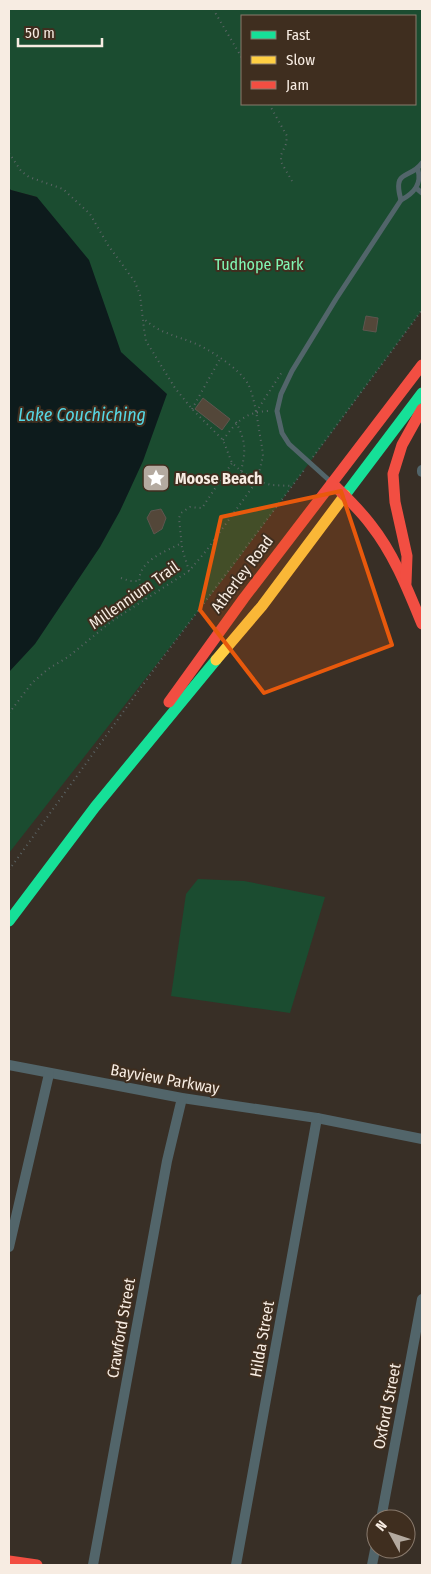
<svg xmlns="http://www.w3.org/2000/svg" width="431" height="1574" viewBox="0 0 431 1574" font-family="'Fira Sans Condensed',sans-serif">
<rect width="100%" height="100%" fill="#382f26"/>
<g fill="#1b4c30" fill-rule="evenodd">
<path d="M9,9H422V310L225,577L9,853V529L37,197L10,190L9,188ZM242,16H415V104H242Z"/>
<path d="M198,879L244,881L325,897L290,1013L171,996L186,894Z"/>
</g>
<path fill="#0d1b1c" d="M9,188L11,190L37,197L89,260L121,352L167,394L143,461L120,511L100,547L35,644L9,672Z"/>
<g fill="#534739" stroke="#5e564f">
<path d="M366,316L378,318L376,332L363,330Z"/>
<path d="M203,398L230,419L222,430L195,409Z"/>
<path d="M161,509L166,518L162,529L154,534L147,518L151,511Z"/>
</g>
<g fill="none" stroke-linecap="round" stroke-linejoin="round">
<g stroke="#5c6566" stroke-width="2" stroke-dasharray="1 4" stroke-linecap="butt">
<path d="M213,9L242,58"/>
<path d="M269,104L287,136L286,144L281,155V162L292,181"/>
<path d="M9,153L21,171L29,177L63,189L90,214L108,245L135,282L140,295L144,329L146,341L151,349L175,388L192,409L223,440L232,463L241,471L257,481L271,485L292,486"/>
<path d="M192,409L220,359"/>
<path d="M256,412L282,372"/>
<path d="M236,422C246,442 246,450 241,471"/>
<path d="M223,440C237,421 245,412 269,411"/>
<path d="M313,457L422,310"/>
<path d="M189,571L182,548L179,518L181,513L190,507L202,508L232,463"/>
<path d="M121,578L130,581H139"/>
<path d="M146,599C144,594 141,589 140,584C135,562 166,551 182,543"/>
<path d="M9,713L32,683L48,669L68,657L112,621L189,571L206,551L257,481L263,456L262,447C259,432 255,396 248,384C240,369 209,349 194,343C174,335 159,333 143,318"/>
<path d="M9,870L155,668L305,469"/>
</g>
<g stroke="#52656a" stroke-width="5">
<path d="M416,188L422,193"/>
<path d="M401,200C413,194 422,184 418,170"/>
<path d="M330,481L289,444L282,433L277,411L281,394L292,371L336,299L401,200C392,168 410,180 422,163"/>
</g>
<g stroke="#52656a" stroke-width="10">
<path d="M422,470V472"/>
<path d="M9,1065L182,1098L317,1118L422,1139"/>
<path d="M9,1247L49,1074"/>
<path d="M381,1519L422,1299"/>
<path d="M93,1565L167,1161L182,1098"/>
<path d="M236,1565L317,1118"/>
<path d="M372,1565L376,1545"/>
</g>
<g stroke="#16e098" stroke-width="11">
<path d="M345,495L422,393"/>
<path d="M9,921L95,807L216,660"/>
</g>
<path stroke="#ffcf43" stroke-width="11" d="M216,660L262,606L345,495"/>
<g stroke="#f24e42" stroke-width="11">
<path d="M422,365L332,483C345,496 360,510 371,525C394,554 408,590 422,624"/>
<path d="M406,583L407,556L395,502L393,474L402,445L422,409"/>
<path d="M169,702L244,598L332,483"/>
<path d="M9,1561L37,1565"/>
</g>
</g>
<path fill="#e8590c" fill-opacity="0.2" stroke="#e8590c" stroke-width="4" stroke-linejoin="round" d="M341,491L392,645L264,693L200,610L221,517Z"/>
<defs>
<g id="sight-square" transform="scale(1.4375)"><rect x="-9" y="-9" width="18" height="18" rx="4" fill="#b4aaa0" stroke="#3f2e1f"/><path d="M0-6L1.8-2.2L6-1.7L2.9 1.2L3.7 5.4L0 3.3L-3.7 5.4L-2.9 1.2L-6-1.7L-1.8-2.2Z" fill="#fff"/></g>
</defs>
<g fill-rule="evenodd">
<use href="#sight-square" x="156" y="478"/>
</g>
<g text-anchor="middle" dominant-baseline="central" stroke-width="4" stroke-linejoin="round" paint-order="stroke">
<g font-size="16" fill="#81f6b4" stroke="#3f2e1f">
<text x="259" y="264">Tudhope Park</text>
</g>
<g font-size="16" font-weight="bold" fill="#f7ece2" stroke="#3f2e1f" text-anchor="start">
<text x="175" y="478">Moose Beach</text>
</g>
<g font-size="16" fill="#f7ece2" stroke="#3f2e1f">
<text transform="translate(242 574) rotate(-53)">Atherley Road</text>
<text transform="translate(134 595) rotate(-35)">Millennium Trail</text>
<text transform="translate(165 1079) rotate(10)">Bayview Parkway</text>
<text transform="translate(121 1328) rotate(-80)">Crawford Street</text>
<text transform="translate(262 1339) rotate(-80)">Hilda Street</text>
<text transform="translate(387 1406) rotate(-79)">Oxford Street</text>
</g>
<g font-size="18" font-style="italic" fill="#56d7e4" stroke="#3f2e1f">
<text x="82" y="415">Lake Couchiching</text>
</g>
</g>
<rect width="431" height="1574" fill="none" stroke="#f7ece2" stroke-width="20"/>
<rect x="241" y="15" width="175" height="90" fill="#3f2e1f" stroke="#897a6d"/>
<rect x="251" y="31" width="25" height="8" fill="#16e098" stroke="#897a6d"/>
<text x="286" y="40" font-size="15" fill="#f7ece2">Fast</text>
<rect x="251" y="56" width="25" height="8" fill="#ffcf43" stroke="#897a6d"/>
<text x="286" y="65" font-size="15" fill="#f7ece2">Slow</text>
<rect x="251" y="81" width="25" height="8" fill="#f24e42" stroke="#897a6d"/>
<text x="286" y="90" font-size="15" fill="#f7ece2">Jam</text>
<g transform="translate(391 1534) rotate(310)"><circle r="24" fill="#3f2e1f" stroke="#897a6d"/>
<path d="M0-4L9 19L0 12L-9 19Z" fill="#b4aaa0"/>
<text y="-8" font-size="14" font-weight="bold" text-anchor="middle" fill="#f7ece2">N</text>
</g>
<path d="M18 38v8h84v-8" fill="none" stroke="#f7ece2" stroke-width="2.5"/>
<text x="25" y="38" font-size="15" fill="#f7ece2" stroke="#3f2e1f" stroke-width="4" paint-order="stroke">50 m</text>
</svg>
